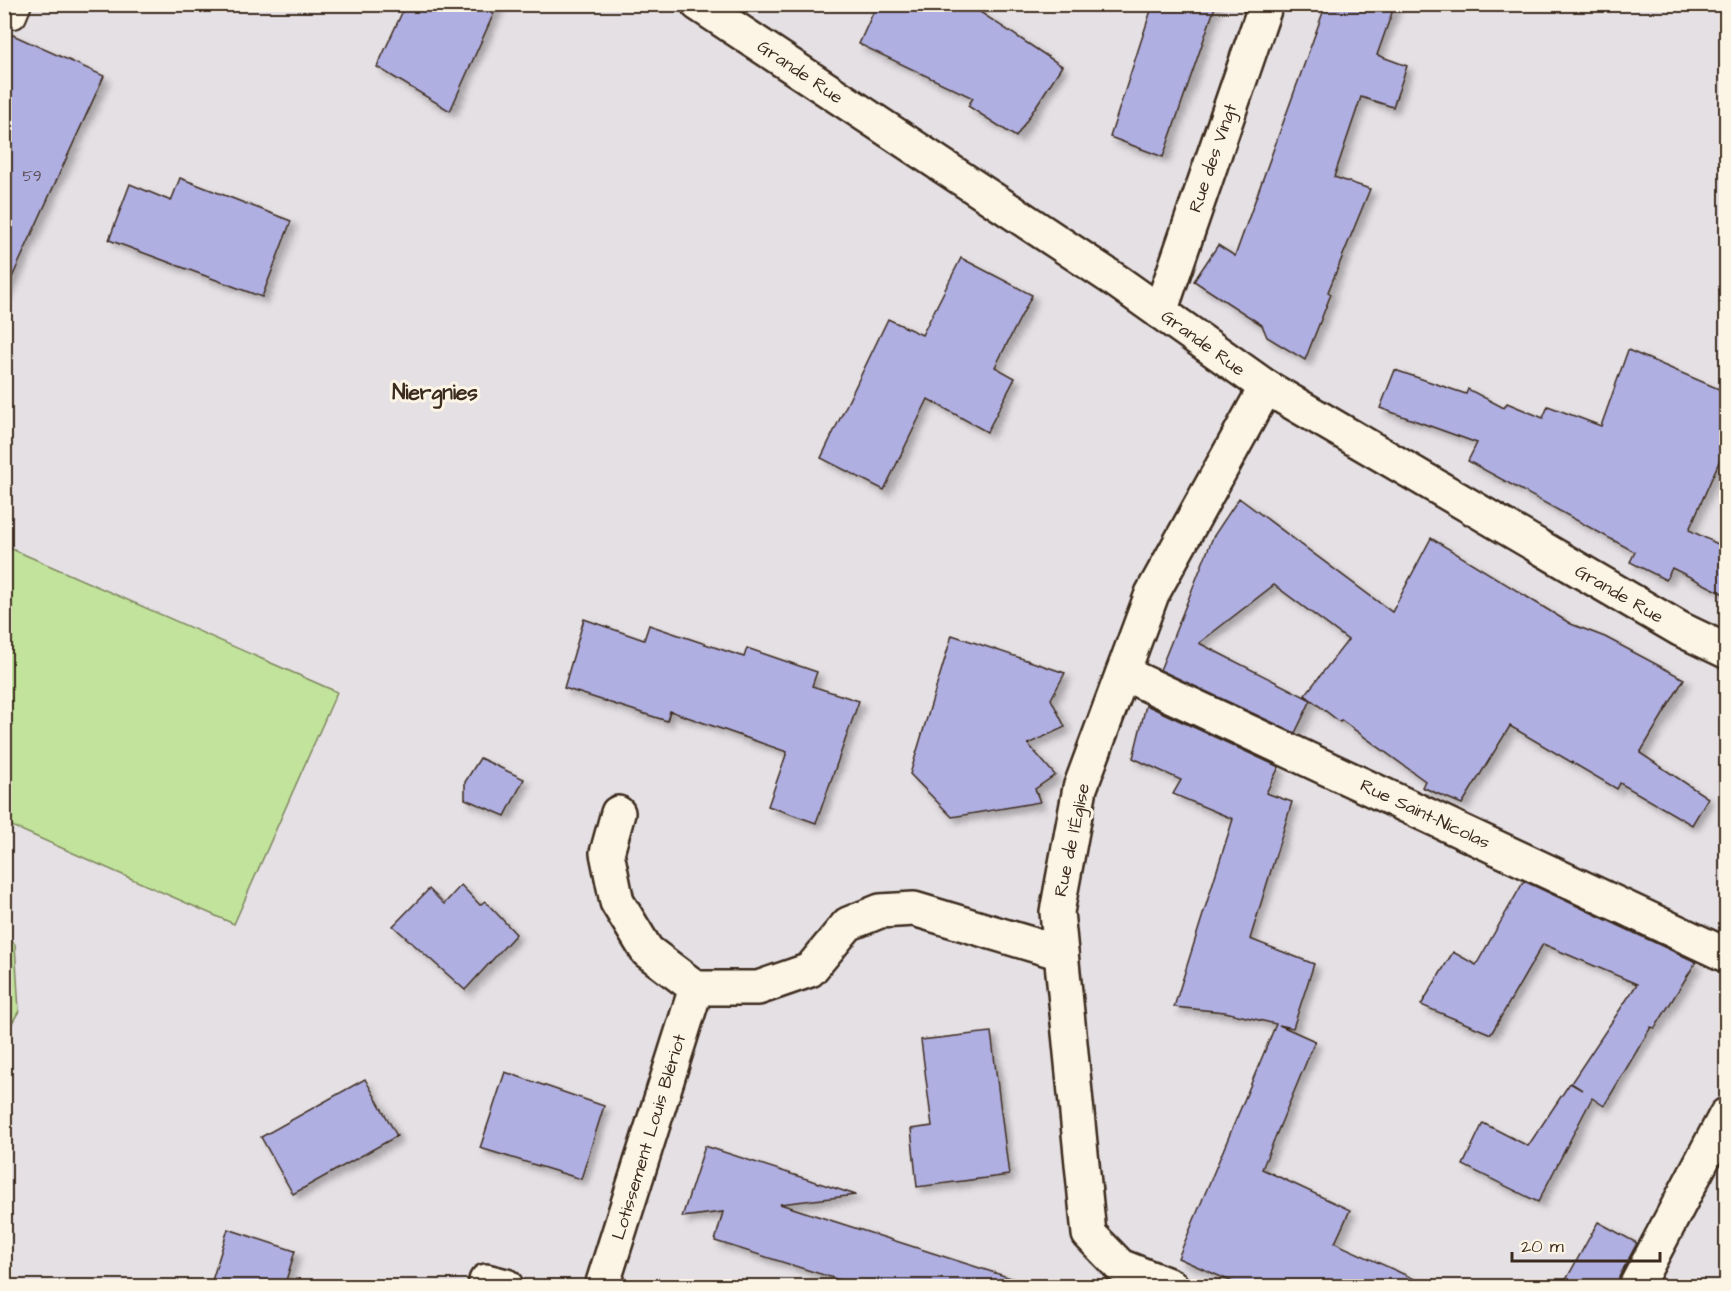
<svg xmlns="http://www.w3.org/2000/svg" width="1731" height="1291" viewBox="0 0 1731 1291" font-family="'Architects Daughter',sans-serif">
<defs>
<filter id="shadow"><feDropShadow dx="5.5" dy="5.5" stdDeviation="3" flood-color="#0004"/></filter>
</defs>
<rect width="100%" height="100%" fill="#e5e0e4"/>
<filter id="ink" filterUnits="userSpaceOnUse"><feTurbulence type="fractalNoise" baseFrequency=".0167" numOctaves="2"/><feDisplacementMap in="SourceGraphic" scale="12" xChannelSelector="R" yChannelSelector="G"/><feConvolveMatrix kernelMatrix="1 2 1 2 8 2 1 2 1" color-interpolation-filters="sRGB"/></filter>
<g filter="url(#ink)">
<g fill="#c1e39c" stroke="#7e865d" stroke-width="1.5">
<path d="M5,546L337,692L234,924L5,823Z"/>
<path d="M5,935L15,944L19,1011L5,1035Z"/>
</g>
<g fill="#b0afe1" stroke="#3b2a1e" stroke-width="1.5" filter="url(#shadow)">
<path d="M406,4H498L450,111L377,67Z"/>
<path d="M877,4H968L1062,66L1016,137L968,106L973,98L859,44Z"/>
<path d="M1153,4H1216L1163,157L1110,137Z"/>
<path d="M1326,4H1395L1377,55L1407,66L1393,107L1361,97L1334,177L1370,189L1328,292L1331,294L1305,360L1267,337L1262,325L1194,281L1218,245L1235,256Z"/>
<path d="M4,31L104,76L4,295Z"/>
<path d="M180,178L291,221L262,297L109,240L130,184L171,201Z"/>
<path d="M961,258L1032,295L995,367L1015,378L987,432L928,399L884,490L821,458L888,319L922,335Z"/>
<path d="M1628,350L1726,392V446L1689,530L1726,548V595L1672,568L1666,580L1630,562L1635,552L1468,461L1477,443L1380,408L1395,370L1466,394L1468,389L1504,408L1507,403L1543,418L1548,406L1601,426Z"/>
<path d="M1239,498L1392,612L1431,538L1571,624L1605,637L1684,679L1640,753L1708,798L1692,825L1620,783L1617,789L1510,726L1462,804L1422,787L1425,781L1341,720L1340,722L1305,695L1348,640L1274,585L1199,643L1311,700L1295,733L1160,670L1213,537Z"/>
<path d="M584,619L644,640L649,625L744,657L747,648L817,672L812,686L859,701L816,823L768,806L787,752L670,711L667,721L564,688Z"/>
<path d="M952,635L1065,673L1051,699L1065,727L1028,744L1055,775L1035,789L1040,802L952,817L910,774Z"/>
<path d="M1146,705L1279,767L1266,793L1292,802L1250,939L1314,964L1293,1028L1279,1025L1315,1041L1262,1169L1350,1210L1335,1243L1432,1287H1244L1178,1258L1276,1024L1225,1012L1174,1007L1233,819L1173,794L1181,780L1133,758Z"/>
<path d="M480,758L524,779L505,816L465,799V782Z"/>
<path d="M1524,881L1696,962L1655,1028L1651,1027L1604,1106L1592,1098L1538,1202L1463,1165L1483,1123L1528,1146L1570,1083L1582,1090L1571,1083L1637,984L1543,944L1491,1034L1421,1005L1453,952L1476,965Z"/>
<path d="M461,885L480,905L485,901L516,934L465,990L393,926L429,889L444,904Z"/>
<path d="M991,1032L1009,1175L917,1187L911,1129L932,1126L921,1040Z"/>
<path d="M505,1072L604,1106L581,1179L480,1148Z"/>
<path d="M365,1079L397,1136L293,1194L261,1137Z"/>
<path d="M705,1146L856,1195L780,1204L1011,1278L1009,1287H862L715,1241L723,1212L682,1217Z"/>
<path d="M1598,1222L1637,1243L1619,1277L1617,1287H1562Z"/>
<path d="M228,1229L295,1251L284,1287H210Z"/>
</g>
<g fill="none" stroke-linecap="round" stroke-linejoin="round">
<g stroke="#3b2a1e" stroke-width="28">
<path id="lane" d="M14,16L19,4"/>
</g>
<g stroke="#3b2a1e" stroke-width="38">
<g id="street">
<path d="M1160,312L1266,4"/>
<path d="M1123,673L1726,955"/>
<path d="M618,813L607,853L617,902L647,951L696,988H758L810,970L848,924L880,911L914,909L1061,953"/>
<path d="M486,1281L506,1286"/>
<path d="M602,1286L696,988"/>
<path d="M1171,1286L1120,1266L1089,1234L1057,912L1080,788L1152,594L1266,387"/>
<path d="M1636,1286L1726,1115"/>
</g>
</g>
<g stroke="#3b2a1e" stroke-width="38">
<path id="secondary" d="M698,4L1118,282L1266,387L1680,629L1726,651"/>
</g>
<use href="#lane" stroke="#fcf5e5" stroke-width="24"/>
<use href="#street" stroke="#fcf5e5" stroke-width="33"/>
<use href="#secondary" stroke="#fcf5e5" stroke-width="33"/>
</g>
</g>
<g text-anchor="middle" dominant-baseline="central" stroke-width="6" stroke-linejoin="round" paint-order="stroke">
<g font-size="15" fill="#584b4f">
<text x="32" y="176">59</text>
</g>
<g font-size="18" fill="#3b2a1e" stroke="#fcf5e5">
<text transform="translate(800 72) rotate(34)">Grande Rue</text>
<text transform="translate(1213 158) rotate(-71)">Rue des Vingt</text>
<text transform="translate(1203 343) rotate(36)">Grande Rue</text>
<text transform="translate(1619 594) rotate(30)">Grande Rue</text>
<text transform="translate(1425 814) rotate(25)">Rue Saint-Nicolas</text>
<text transform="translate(1072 840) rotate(-78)">Rue de l'Église</text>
<text transform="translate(649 1137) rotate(-73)">Lotissement Louis Blériot</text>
</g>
<g font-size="21" font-weight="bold" fill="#3b2a1e" stroke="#fcf5e5">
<text x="435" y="392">Niergnies</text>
</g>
</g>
<rect width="1731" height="1291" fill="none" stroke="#fcf5e5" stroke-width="24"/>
<rect x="12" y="12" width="1707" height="1267" fill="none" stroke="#3b2a1e" stroke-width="2" filter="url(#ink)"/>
<path d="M1512 1252v9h148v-9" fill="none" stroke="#3b2a1e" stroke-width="3"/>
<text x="1521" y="1252" font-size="18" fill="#3b2a1e" stroke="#fcf5e5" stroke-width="4.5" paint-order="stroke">20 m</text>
</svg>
